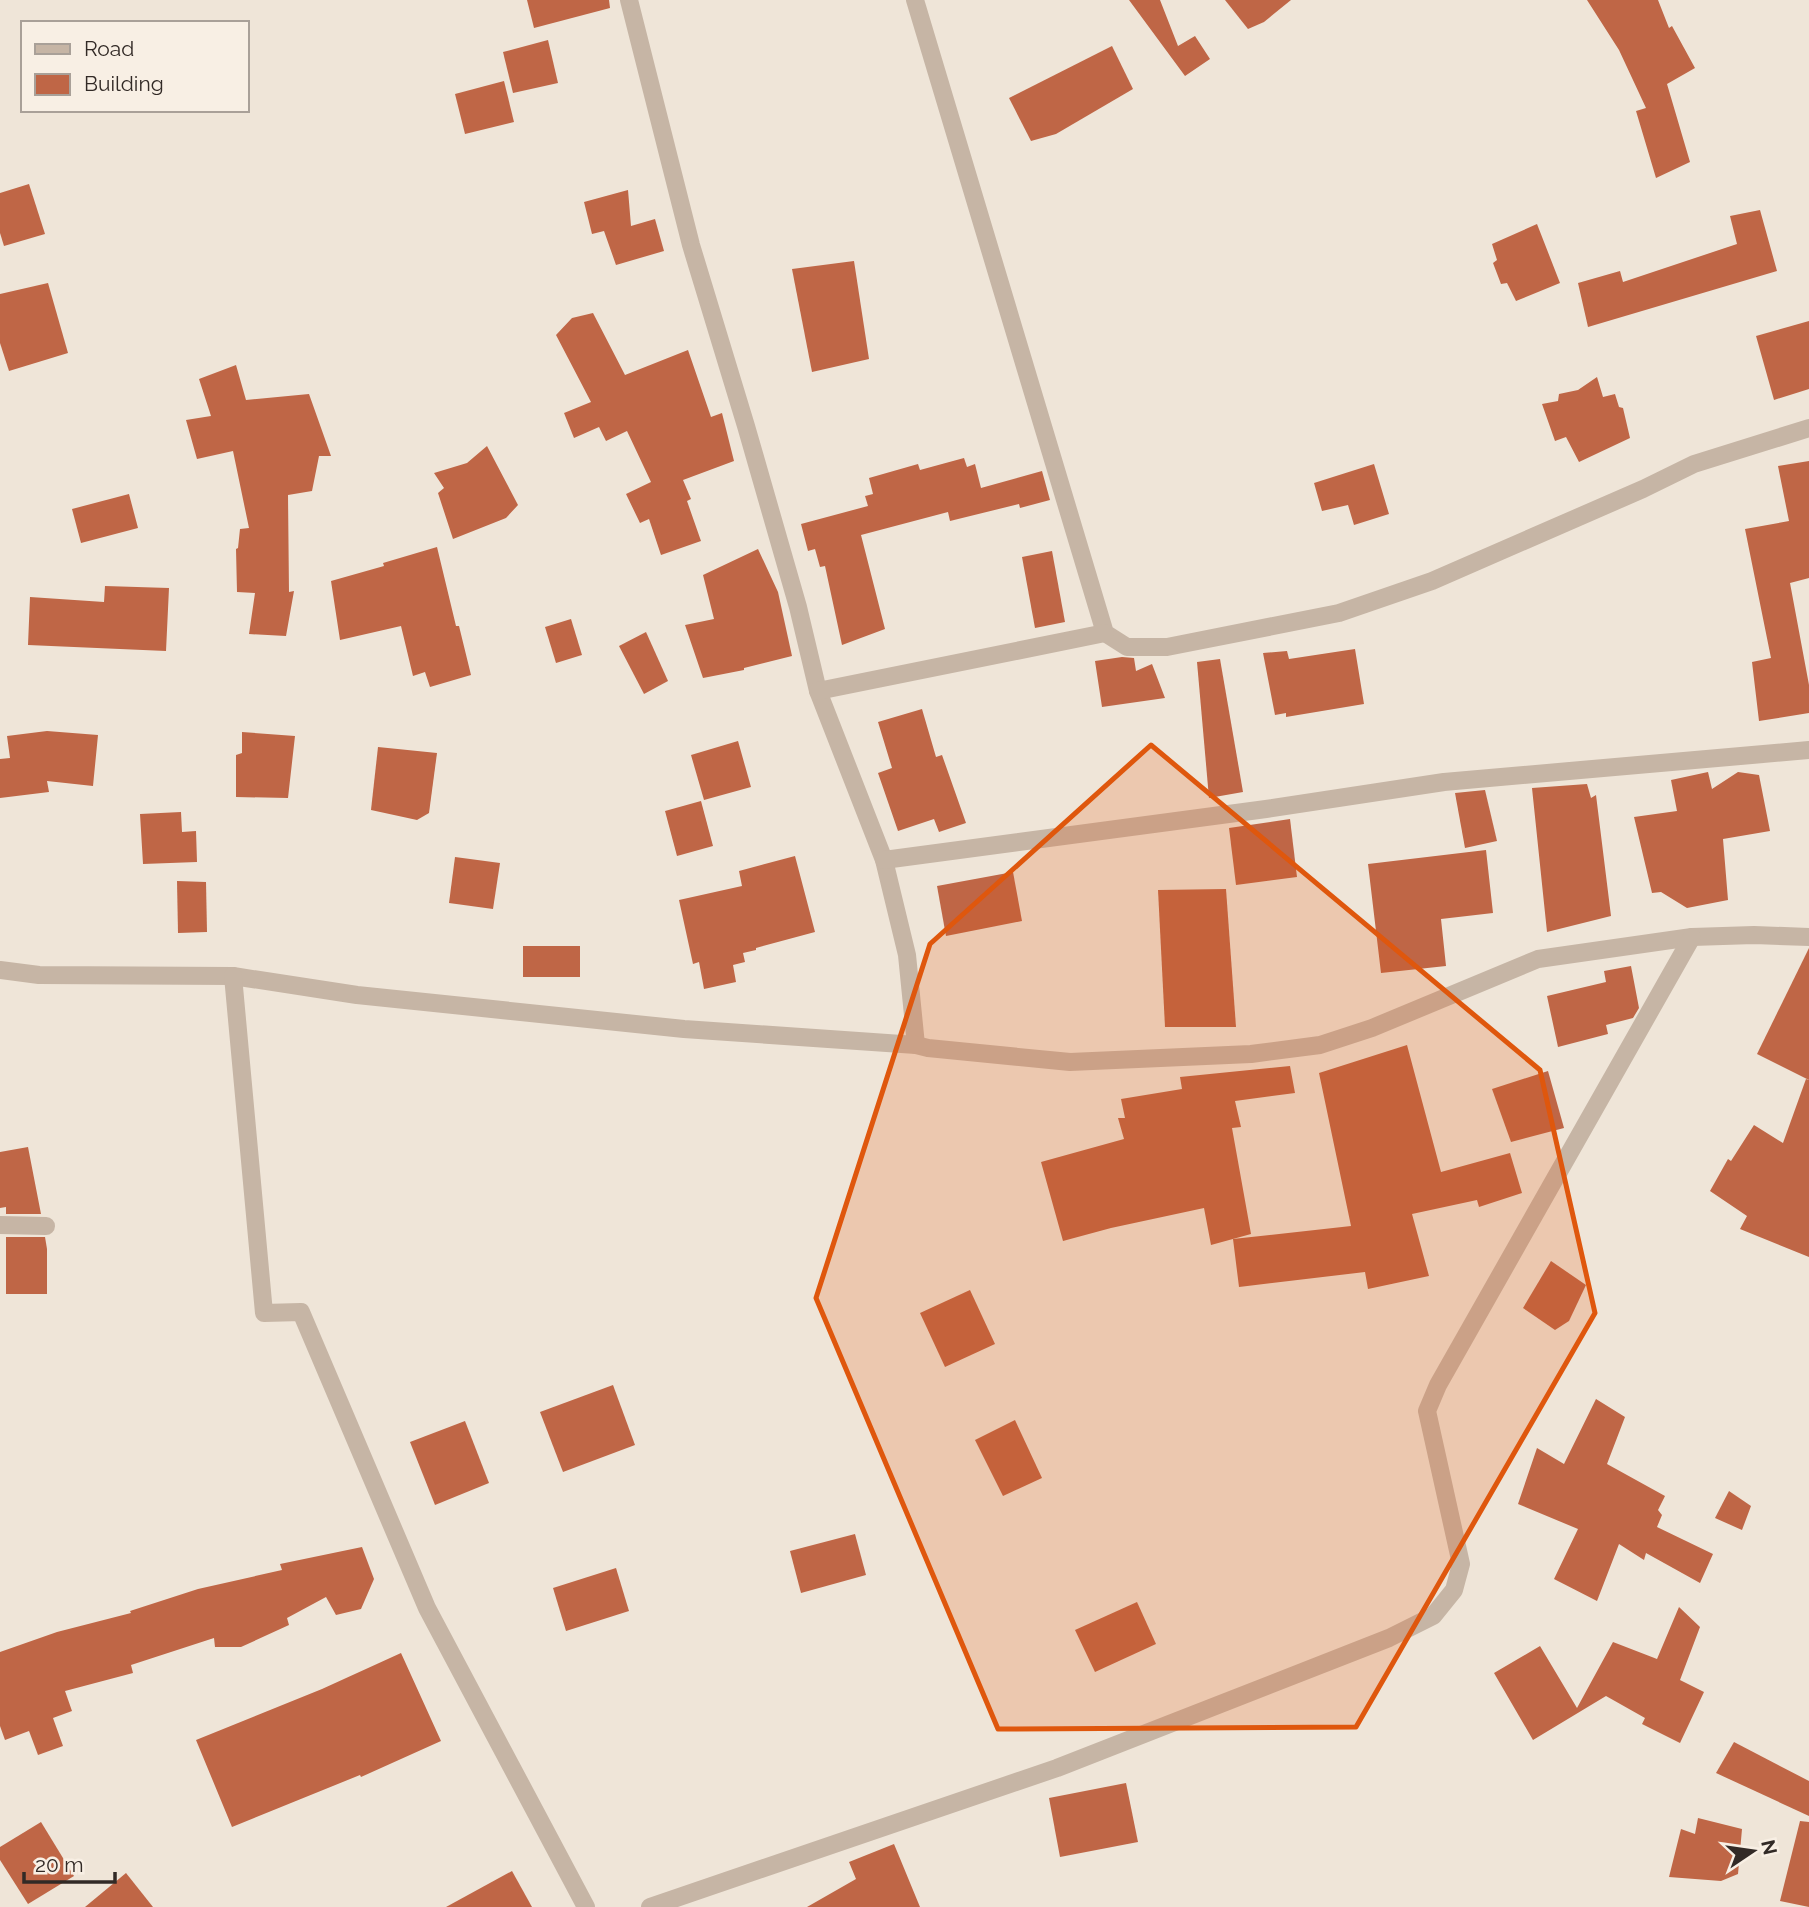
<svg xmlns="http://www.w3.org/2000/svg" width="1809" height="1907" viewBox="0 0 1809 1907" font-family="Raleway,sans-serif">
<rect width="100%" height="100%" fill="#efe5d8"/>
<g fill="#bf6646">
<path d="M527,0H609L610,8L534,28Z"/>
<path d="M1129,0H1160L1178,46L1195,36L1210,59L1185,76Z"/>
<path d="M1225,0H1291L1264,22L1248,29Z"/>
<path d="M1587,0H1658L1669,28L1672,26L1695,68L1667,84L1690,162L1656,178L1636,111L1646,108L1619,50Z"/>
<path d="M548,40L558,83L513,93L503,52Z"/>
<path d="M1112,46L1133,89L1056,134L1031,141L1009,98Z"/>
<path d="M504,81L514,122L465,134L455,94Z"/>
<path d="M29,184L45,234L4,246L0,233V193Z"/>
<path d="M628,190L631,226L655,219L664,251L616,265L604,231L592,234L584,202Z"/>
<path d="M1760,210L1777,271L1588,327L1578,283L1620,271L1623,282L1737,244L1730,216Z"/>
<path d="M1537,224L1560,283L1516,301L1507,283L1501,284L1493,263L1497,260L1492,244Z"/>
<path d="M854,261L869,359L812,372L792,269Z"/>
<path d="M48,283L68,353L9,371L0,343V294Z"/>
<path d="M593,313L625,375L688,350L711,417L722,413L734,461L683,480L691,499L687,501L701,541L661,555L649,519L640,523L626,494L651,482L627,431L606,441L599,427L574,438L564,413L591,402L556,335L572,318Z"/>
<path d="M1809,321V389L1774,400L1756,336Z"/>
<path d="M236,365L246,400L309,394L331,456H319L312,491L288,495L289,592L294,591L286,636L249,634L255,593L237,592L236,549L238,548L240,529L249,528L233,451L197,459L186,420L211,416L199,379Z"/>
<path d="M1597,377L1603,397L1615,394L1619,407L1623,408L1630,438L1579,462L1566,437L1555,441L1542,404L1558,401L1559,394L1578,390Z"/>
<path d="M487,446L518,505L506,518L453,539L438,493L444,488L434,473L467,463Z"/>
<path d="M964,458L967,467L975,464L981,488L1042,471L1050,500L1020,508L1019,504L950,521L948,512L861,535L885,629L842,645L825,566L820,567L815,549L808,551L801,524L868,506L865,496L873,494L869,478L918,464L920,470Z"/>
<path d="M1809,461V578L1790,583L1809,685V713L1759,721L1752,662L1771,658L1745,529L1789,521L1778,466Z"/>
<path d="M1374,464L1389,514L1354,525L1348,505L1322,511L1314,483Z"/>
<path d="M129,494L138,528L81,543L72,509Z"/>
<path d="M437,547L456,626H459L471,675L430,687L425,672L413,676L401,626L340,640L331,581L384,566L383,563Z"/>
<path d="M758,549L778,592L792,656L744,668V670L703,678L685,625L714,619L703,575Z"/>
<path d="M1052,551L1065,622L1035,628L1022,557Z"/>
<path d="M105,586L169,588L166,651L28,645L30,597L104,602Z"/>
<path d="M571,619L582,655L556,663L545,627Z"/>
<path d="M646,632L668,681L644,694L619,646Z"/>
<path d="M1355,649L1364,704L1286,717V713L1275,715L1263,653L1287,651L1289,659Z"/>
<path d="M1122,657L1134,658L1136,671L1152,664L1165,698L1102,707L1095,661Z"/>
<path d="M1220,659L1243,792L1209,798L1197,662Z"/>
<path d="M922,709L936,757L942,755L966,823L939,832L934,819L898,831L878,773L892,768L878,722Z"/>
<path d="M47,731L98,735L93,786L47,781L49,792L0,798V759L10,758L7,736Z"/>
<path d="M242,732L295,736L288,798L236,797V755L242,753Z"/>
<path d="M738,741L751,787L704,800L691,755Z"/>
<path d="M378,747L437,753L429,813L417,820L371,810Z"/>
<path d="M1708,772L1712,789L1738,772L1759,775L1770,831L1723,839L1728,900L1687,908L1661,892L1652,893L1634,817L1677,811L1671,780Z"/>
<path d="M1587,784L1591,798L1596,795L1611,916L1547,932L1532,788Z"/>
<path d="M1485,790L1497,841L1465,848L1455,793Z"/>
<path d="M701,801L713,846L677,856L665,811Z"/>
<path d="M181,812L182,832L196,831L197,862L143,864L140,814Z"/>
<path d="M1290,819L1297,877L1236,885L1229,828Z"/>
<path d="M1486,850L1493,913L1441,919L1446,966L1381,973L1368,864Z"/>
<path d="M795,856L815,932L756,948V950L743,953L745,962L733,965L736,982L704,989L699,962L693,964L679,900L742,886L739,871Z"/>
<path d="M455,857L500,863L493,909L449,903Z"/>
<path d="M1013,872L1022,921L946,936L937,886Z"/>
<path d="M177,881L206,882L207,932L178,933Z"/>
<path d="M1226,889L1236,1027H1165L1158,890Z"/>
<rect x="523" y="946" width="57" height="31"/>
<path d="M1809,948V1080L1757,1054Z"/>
<path d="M1631,966L1639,1008L1633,1018L1606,1025L1608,1034L1558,1047L1547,996L1606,982L1604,971Z"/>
<path d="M1407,1045L1441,1172L1510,1153L1522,1193L1479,1207L1477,1200L1412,1214L1429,1276L1368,1289L1365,1272L1239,1287L1233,1239L1351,1226L1319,1073Z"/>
<path d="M1290,1066L1295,1093L1235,1101L1241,1127L1232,1128L1251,1234L1211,1245L1204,1208L1111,1228L1063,1241L1041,1162L1124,1139L1118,1118H1125L1121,1099L1182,1089L1180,1077Z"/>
<path d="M1548,1071L1564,1128L1511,1142L1492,1089Z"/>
<path d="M1806,1079L1809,1080V1257L1740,1229L1747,1216L1710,1191L1728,1159L1731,1161L1754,1125L1783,1143Z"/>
<path d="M28,1147L41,1214H6V1207L0,1208V1152Z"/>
<path d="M6,1237H45L47,1249V1294H6Z"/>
<path d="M1551,1261L1586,1285L1569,1321L1555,1330L1523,1308Z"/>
<path d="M970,1290L995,1344L945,1367L920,1313Z"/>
<path d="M613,1385L635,1445L563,1472L540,1412Z"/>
<path d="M1596,1399L1625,1417L1607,1464L1665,1496L1658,1510L1662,1515L1657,1527L1713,1554L1700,1583L1646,1553L1644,1560L1619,1544L1597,1601L1554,1579L1578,1529L1518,1504L1537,1448L1564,1464Z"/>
<path d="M1015,1420L1042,1478L1003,1496L975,1440Z"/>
<path d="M465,1421L489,1483L435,1505L410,1442Z"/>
<path d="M1729,1491L1751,1506L1742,1530L1715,1518Z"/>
<path d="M855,1534L866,1575L801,1593L790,1551Z"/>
<path d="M362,1547L374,1579L361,1609L336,1615L326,1597L287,1618L289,1625L241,1647H215L214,1638L131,1665L133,1673L65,1691L72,1711L53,1718L63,1746L38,1755L29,1731L5,1740L0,1726V1652L57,1632L131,1613L130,1611L198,1589L282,1570L280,1564Z"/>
<path d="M616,1568L629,1611L566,1631L553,1588Z"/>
<path d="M1137,1602L1156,1644L1095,1672L1075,1630Z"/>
<path d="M1679,1607L1700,1627L1680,1680L1704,1692L1680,1743L1642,1724L1645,1718L1606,1696L1533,1740L1494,1673L1540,1646L1577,1708L1613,1642L1657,1659Z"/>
<path d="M401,1653L441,1741L361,1777L360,1775L232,1827L196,1740L322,1689Z"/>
<path d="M1734,1742L1809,1781V1816L1716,1773Z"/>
<path d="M1126,1783L1138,1842L1060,1857L1049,1798Z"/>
<path d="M1698,1818L1742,1829L1738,1874L1721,1881L1669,1877L1681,1829L1695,1834Z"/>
<path d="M1800,1821L1809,1822V1907L1780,1901Z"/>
<path d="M41,1822L74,1876L28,1904L0,1860V1847Z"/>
<path d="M894,1844L920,1907H807L856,1879L849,1862Z"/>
<path d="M512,1871L532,1907H446Z"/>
<path d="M126,1873L153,1907H85Z"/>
</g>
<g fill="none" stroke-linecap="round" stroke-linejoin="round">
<g stroke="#c6b5a5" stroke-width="18">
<path d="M629,0L691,245L746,426L798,607L818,691L884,860L907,955L916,1045"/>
<path d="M915,0L1105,633L1127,647H1167L1339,613L1432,581L1643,489L1694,464L1809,428"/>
<path d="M818,691L1105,633"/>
<path d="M884,860L1266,809L1444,782L1809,750"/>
<path d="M0,970L39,975L233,976L357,995L684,1029L916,1045L928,1048L1070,1062L1251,1054L1320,1045L1372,1028L1538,959L1692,937L1754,935L1809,937"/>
<path d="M233,976L264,1313L301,1312L427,1608L586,1907"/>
<path d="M0,1225L46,1226"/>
<path d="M650,1907L1057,1768L1389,1638L1433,1616L1454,1590L1461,1564L1427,1411L1438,1385L1692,937"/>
</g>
</g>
<path fill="#df570d" fill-opacity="0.2" stroke="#df570d" stroke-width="5" stroke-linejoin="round" d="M1151,745L1540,1070L1595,1313L1356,1727L998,1729L816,1298L930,944Z"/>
<rect x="21" y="21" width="228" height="91" fill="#f8efe4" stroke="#a9a098" stroke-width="2"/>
<rect x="35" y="44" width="35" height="10" fill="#c6b5a5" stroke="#a9a098" stroke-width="2"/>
<text x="84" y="56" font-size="21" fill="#322a26">Road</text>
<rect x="35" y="74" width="35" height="21" fill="#bf6646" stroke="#a9a098" stroke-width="2"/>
<text x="84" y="91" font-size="21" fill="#322a26">Building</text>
<g transform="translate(1753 1851) rotate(77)" stroke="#f8efe4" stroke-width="5" paint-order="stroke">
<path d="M0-5L12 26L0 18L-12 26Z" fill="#322a26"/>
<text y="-10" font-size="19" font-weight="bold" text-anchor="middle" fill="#322a26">N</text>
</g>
<path d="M24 1872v10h91v-10" fill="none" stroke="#322a26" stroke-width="3.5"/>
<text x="35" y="1872" font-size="21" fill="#322a26" stroke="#f8efe4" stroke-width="5" paint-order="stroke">20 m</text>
</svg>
